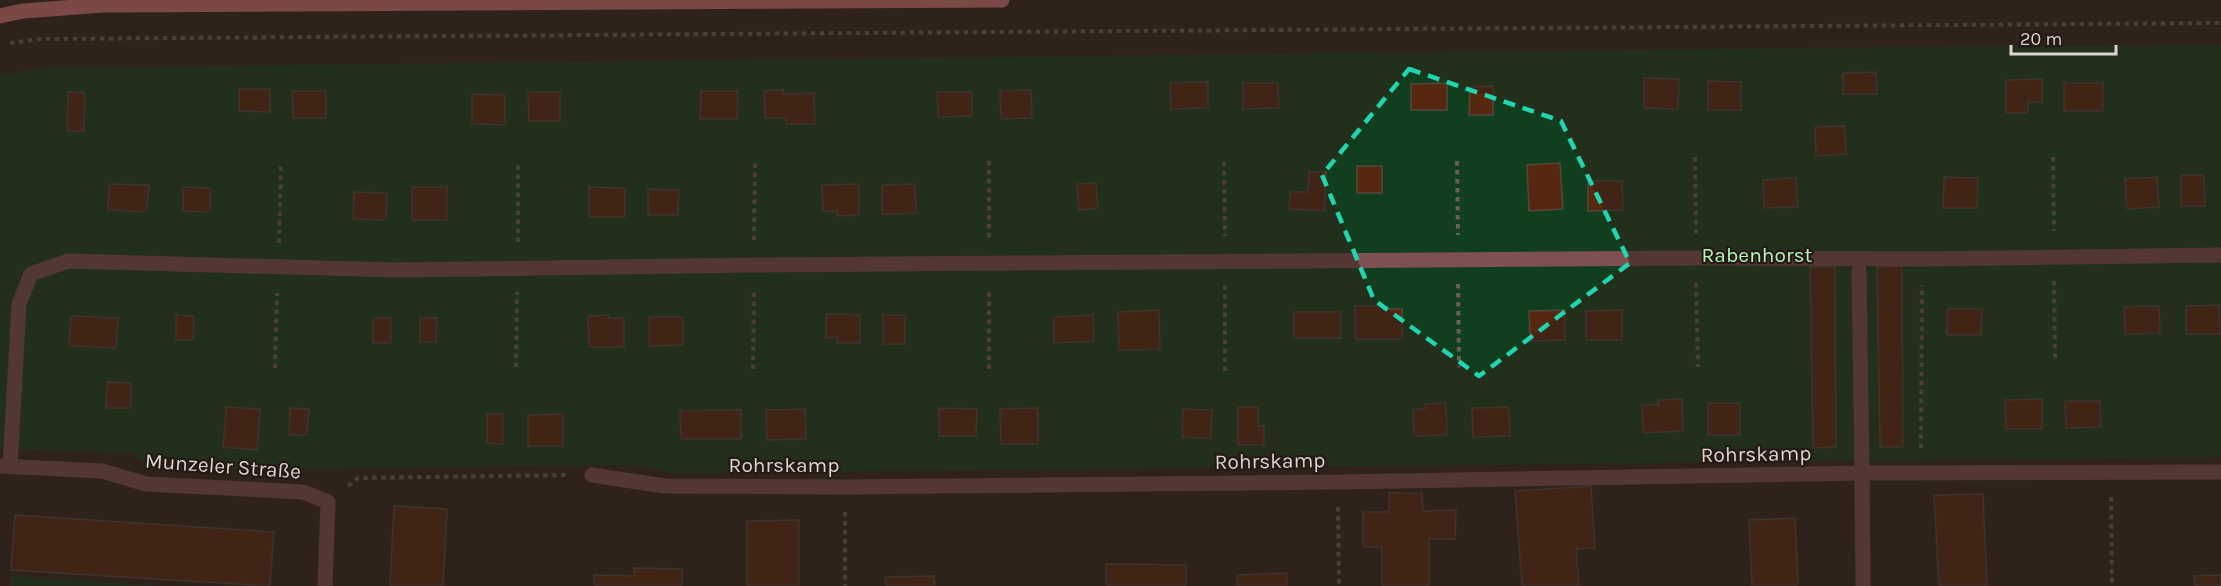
<svg xmlns="http://www.w3.org/2000/svg" width="2221" height="586" viewBox="0 0 2221 586" font-family="Karla,sans-serif">
<rect width="100%" height="100%" fill="#2f231c"/>
<g fill="#113e1c">
<path d="M2221,45V457L670,473L637,465L148,470L136,453L0,449V75L44,68L1800,48Z"/>
<path d="M11,576L161,586H11Z"/>
</g>
<g fill="#562810" stroke="#544640" stroke-width="1.5">
<path d="M1876,72L1877,94H1843V73Z"/>
<path d="M1644,78L1679,79L1678,109L1644,108Z"/>
<path d="M2042,79V102H2028V113H2006V80Z"/>
<path d="M1708,81L1741,82V110H1708Z"/>
<path d="M1208,82V108L1171,109L1170,83Z"/>
<path d="M1243,83H1278L1279,108L1243,109Z"/>
<path d="M1447,83V110H1411V84Z"/>
<rect x="2064" y="83" width="39" height="28"/>
<path d="M1493,86V115H1469L1470,87Z"/>
<path d="M239,89H270V112L239,111Z"/>
<path d="M783,90V94L814,93L815,124H786V118H765L764,91Z"/>
<path d="M1031,90L1032,118L1001,119L1000,91Z"/>
<path d="M292,91H326V118H293Z"/>
<path d="M701,91H738L737,119H700Z"/>
<path d="M68,92L85,93L84,131H67Z"/>
<path d="M528,92H560V121H529Z"/>
<path d="M937,92H972V116L938,117Z"/>
<path d="M472,94L505,95V125L472,124Z"/>
<path d="M1845,126L1846,154L1816,156L1815,127Z"/>
<path d="M1560,163L1563,209L1529,211L1527,165Z"/>
<rect x="1357" y="166" width="25" height="27"/>
<path d="M1309,172H1326L1325,211L1289,209L1290,192H1308Z"/>
<path d="M2181,175H2204L2205,206H2181Z"/>
<path d="M1944,177L1978,178L1977,208H1943Z"/>
<path d="M2157,177L2159,207L2127,209L2125,179Z"/>
<path d="M1796,178L1798,207L1764,208L1763,180Z"/>
<path d="M1588,181H1622L1623,210L1588,211Z"/>
<path d="M1096,183L1098,208L1079,210L1077,184Z"/>
<path d="M109,184L149,185L146,212L108,210Z"/>
<path d="M859,184V215L837,216V211H823L822,185Z"/>
<path d="M915,184L916,213L882,214V185Z"/>
<path d="M183,187L210,188V212L183,211Z"/>
<rect x="412" y="187" width="35" height="33"/>
<path d="M589,187L625,188V217H589Z"/>
<path d="M648,189L679,190L678,215H648Z"/>
<path d="M354,192L387,193L386,220L353,219Z"/>
<path d="M1902,266L1903,447H1880L1877,267Z"/>
<path d="M1810,267H1835L1836,447L1813,448Z"/>
<path d="M2219,305L2220,334H2186V306Z"/>
<path d="M1355,306H1383V309H1402V339H1355Z"/>
<path d="M2159,306L2160,333L2125,334L2124,307Z"/>
<path d="M1947,309H1982L1981,335H1947Z"/>
<path d="M1159,310L1160,349L1119,350L1118,312Z"/>
<path d="M1565,310V340L1530,341L1529,311Z"/>
<path d="M1622,310V340H1586V311Z"/>
<rect x="1294" y="312" width="47" height="26"/>
<path d="M826,314L860,315V343H837L838,337L826,338Z"/>
<path d="M176,315L194,316L193,340H176Z"/>
<path d="M609,315V318H624V347H589L588,316Z"/>
<rect x="883" y="315" width="22" height="29"/>
<path d="M1093,315L1094,341L1054,343V317Z"/>
<path d="M71,316L118,318L116,348L69,346Z"/>
<path d="M649,317H683V345L649,346Z"/>
<rect x="373" y="318" width="18" height="25"/>
<path d="M420,318H437L436,342H420Z"/>
<path d="M107,382L131,383V408H106Z"/>
<path d="M1682,399L1683,431L1643,433L1642,405H1658V400Z"/>
<path d="M2042,399V429H2006L2005,400Z"/>
<path d="M2065,401H2100L2101,427L2066,428Z"/>
<path d="M1446,403L1447,435L1414,436L1413,409H1425V404Z"/>
<rect x="1708" y="403" width="32" height="32"/>
<path d="M226,407L260,409L257,450L223,447Z"/>
<path d="M1238,407H1258V426H1264V445H1238Z"/>
<path d="M1509,407L1510,436L1473,437L1472,408Z"/>
<path d="M290,408L309,409L307,435H289Z"/>
<path d="M939,408L977,409L976,436H939Z"/>
<path d="M1038,408V444H1001L1000,409Z"/>
<path d="M805,409L806,439L767,440L766,410Z"/>
<path d="M1183,409L1212,410L1211,438L1182,437Z"/>
<path d="M741,410V439H681L680,411Z"/>
<path d="M487,414H503V444L487,443Z"/>
<path d="M563,414V446H528V415Z"/>
<path d="M1591,486L1595,548L1576,549L1579,586H1522L1515,491Z"/>
<path d="M1389,493H1422L1423,511L1456,510L1455,539H1429V586H1382V547H1363V512H1389Z"/>
<path d="M1983,494L1987,586H1939L1934,495Z"/>
<path d="M394,506L447,509L443,586H390Z"/>
<path d="M15,515L274,532L270,586L11,570Z"/>
<path d="M1795,518L1798,586H1752L1749,520Z"/>
<path d="M799,520V586H747V521Z"/>
<path d="M1106,564L1186,565V586H1106Z"/>
<path d="M634,568L682,569V586H594V575L634,576Z"/>
<path d="M1287,573V586H1237V575Z"/>
<path d="M2221,575V586H2195L2194,576Z"/>
<path d="M934,576L935,586H886L885,577Z"/>
</g>
<g fill="none" stroke-linecap="round" stroke-linejoin="round">
<g stroke="#6a5f59" stroke-width="4" stroke-dasharray="4.5 4.5" stroke-linecap="butt">
<path d="M10,43L41,39L2221,23"/>
<path d="M1695,157L1696,234"/>
<path d="M2053,157L2054,231"/>
<path d="M989,161V238"/>
<path d="M1457,161L1458,235"/>
<path d="M1224,162L1225,236"/>
<path d="M754,240L755,162"/>
<path d="M518,242V165"/>
<path d="M279,243L281,166"/>
<path d="M2054,281L2055,360"/>
<path d="M1696,283L1698,367"/>
<path d="M1458,284L1459,368"/>
<path d="M516,367L517,292"/>
<path d="M275,368L277,293"/>
<path d="M753,369L754,289"/>
<path d="M989,369V288"/>
<path d="M1225,371V285"/>
<path d="M1921,448L1922,285"/>
<path d="M348,486L358,478L568,475"/>
<path d="M2111,497L2112,586"/>
<path d="M1338,507L1339,586"/>
<path d="M845,512V586"/>
</g>
<g stroke="#7e5051" stroke-width="15">
<path d="M0,466L102,471"/>
<path d="M10,467L19,304L31,274L68,261L395,270L754,265L1696,258L1922,259L2221,255"/>
<path d="M592,475L665,486L845,487L1338,482L1862,473L1859,271"/>
</g>
<g stroke="#7e5051" stroke-width="15">
<path d="M102,471L146,484L303,492L328,502L325,586"/>
<path d="M1863,586L1862,473L2221,472"/>
</g>
<path stroke="#d5787b" stroke-width="15" d="M0,16L23,11L103,5L1002,0"/>
</g>
<path d="M0 0H2221V586H0ZM1409,69L1561,121L1630,263L1479,376L1374,300L1322,175Z" fill="#2f231c" fill-opacity=".55" fill-rule="evenodd"/>
<path fill="none" stroke="#20d5b0" stroke-width="4.5" stroke-dasharray="12 8" stroke-linejoin="round" d="M1409,69L1561,121L1630,263L1479,376L1374,300L1322,175Z"/>
<g text-anchor="middle" dominant-baseline="central" stroke-width="4.5" stroke-linejoin="round" paint-order="stroke">
<g font-size="21" fill="#b0f6ba" stroke="#251913">
<text x="1757" y="255">Rabenhorst</text>
</g>
<g font-size="21" fill="#dcd3cf" stroke="#251913">
<text transform="translate(1756 454) rotate(-1)">Rohrskamp</text>
<text transform="translate(1270 461) rotate(-1)">Rohrskamp</text>
<text x="784" y="465">Rohrskamp</text>
<text transform="translate(223 466) rotate(4)">Munzeler Straße</text>
</g>
</g>
<path d="M2011 45v9h105v-9" fill="none" stroke="#dcd3cf" stroke-width="3"/>
<text x="2020" y="45" font-size="18" fill="#dcd3cf" stroke="#251913" stroke-width="4.5" paint-order="stroke">20 m</text>
</svg>
